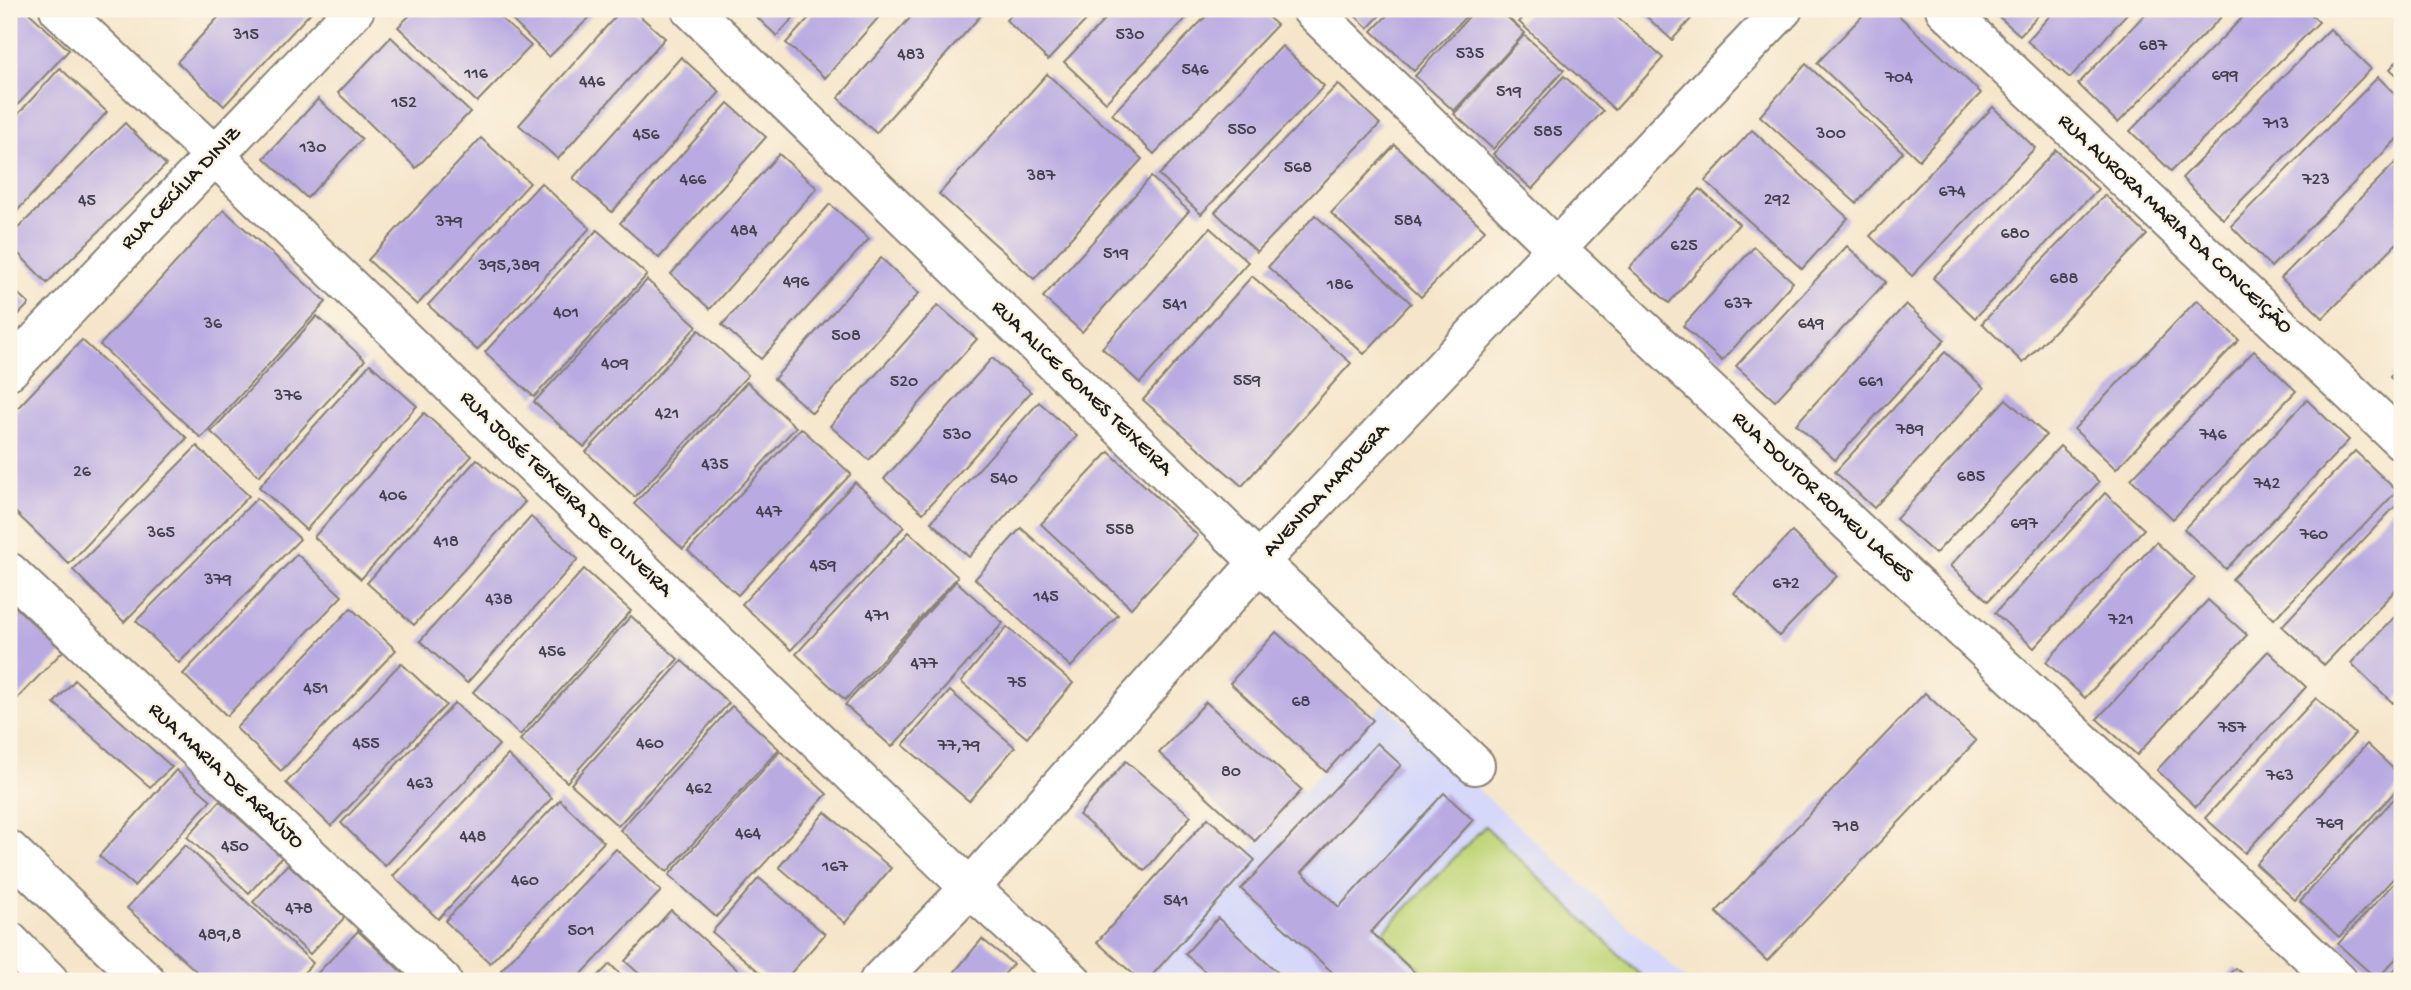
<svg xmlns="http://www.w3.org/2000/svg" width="2411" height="990" viewBox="0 0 2411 990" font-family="'Gochi Hand',sans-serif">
<rect width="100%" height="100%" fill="#fcf5e5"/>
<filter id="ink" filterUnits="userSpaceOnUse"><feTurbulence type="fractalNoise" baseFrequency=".0143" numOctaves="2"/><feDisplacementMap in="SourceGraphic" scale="14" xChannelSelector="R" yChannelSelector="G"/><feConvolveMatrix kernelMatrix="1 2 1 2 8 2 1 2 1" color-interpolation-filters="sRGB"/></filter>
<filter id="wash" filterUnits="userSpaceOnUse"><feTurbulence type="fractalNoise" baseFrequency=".00686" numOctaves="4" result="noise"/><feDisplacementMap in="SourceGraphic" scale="28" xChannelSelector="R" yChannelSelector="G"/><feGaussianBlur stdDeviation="1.57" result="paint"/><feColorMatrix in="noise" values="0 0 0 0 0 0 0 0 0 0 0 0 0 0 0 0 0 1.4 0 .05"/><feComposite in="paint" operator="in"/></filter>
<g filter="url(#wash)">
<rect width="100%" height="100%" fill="#f5e6cb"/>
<path fill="#d6d8f9" d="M1384,703L1688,981H1136L1132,978Z"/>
<path fill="#c1d67a" stroke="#6e794b" stroke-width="2" d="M1485,826L1647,981H1433L1382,933Z"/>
<g id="blocks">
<g fill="#b9abe2">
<path d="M9,9H25L69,50L9,114Z"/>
<path d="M226,9H314L224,106L177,62Z"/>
<path d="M416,9H491L531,46L477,102L398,27Z"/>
<path d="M510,9H598L549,57L505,13Z"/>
<path d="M622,9H632L665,38L558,159L519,125Z"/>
<path d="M748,9H801L777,36Z"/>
<path d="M817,9H886L825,78L786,43Z"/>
<path d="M918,9H981L984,12L876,133L838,98Z"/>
<path d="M1017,9H1097L1048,60L1006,20Z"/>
<path d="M1115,9H1195L1106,102L1064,62Z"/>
<path d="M1213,9H1259L1277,25L1154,154L1112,114Z"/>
<path d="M1348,9H1386L1368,28Z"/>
<path d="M1393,9H1473L1414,71L1372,31Z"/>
<path d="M1476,9H1498L1525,33L1454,111L1415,76Z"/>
<path d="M1531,9H1608L1663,58L1615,110L1519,22Z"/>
<path d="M1638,9H1700L1672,40Z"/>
<path d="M1869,9H1892L1981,93L1919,160L1817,63Z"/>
<path d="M1990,9H2044L2020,35Z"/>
<path d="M2056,9H2131L2070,78L2027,41Z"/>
<path d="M2150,9H2229L2118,123L2078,84Z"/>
<path d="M2251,9H2306L2319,22L2171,171L2130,131Z"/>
<path d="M2330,29L2371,69L2223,219L2182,178Z"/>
<path d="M1524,35L1564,70L1493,149L1454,114Z"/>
<path d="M391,37L470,112L416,168L338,93Z"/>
<path d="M1282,46L1324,86L1201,214L1159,175Z"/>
<path d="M2402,55V80L2390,69Z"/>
<path d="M681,57L720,92L612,212L573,178Z"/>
<path d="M1806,64L1903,152L1856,203L1760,116Z"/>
<path d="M60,68L107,112L9,220V124Z"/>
<path d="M1047,74L1142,159L1034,279L939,194Z"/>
<path d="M1564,76L1603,111L1532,189L1493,154Z"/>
<path d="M2378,77L2402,101V134L2271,267L2231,226Z"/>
<path d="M1338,84L1380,124L1257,252L1215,212Z"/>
<path d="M318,99L362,139L307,198L264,158Z"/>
<path d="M728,103L766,137L659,258L620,223Z"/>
<path d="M1993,107L2035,148L1912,276L1870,236Z"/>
<path d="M125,123L166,165L47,283L9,244V237Z"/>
<path d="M1752,130L1848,218L1802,269L1705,181Z"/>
<path d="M481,138L530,183L417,305L368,260Z"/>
<path d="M1395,145L1485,230L1421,297L1331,213Z"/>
<path d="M2056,150L2098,189L1975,318L1933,278Z"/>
<path d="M779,154L817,188L710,309L671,274Z"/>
<path d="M2402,156V238L2323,318L2281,278Z"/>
<path d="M1151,177L1189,211L1082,332L1043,297Z"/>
<path d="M541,183L590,228L477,350L428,305Z"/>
<path d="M1700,189L1739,224L1669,303L1629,268Z"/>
<path d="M2105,195L2147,235L2023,363L1982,323Z"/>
<path d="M830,204L869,239L761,359L722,325Z"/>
<path d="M224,210L326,302L201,438L100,345Z"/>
<path d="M1315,215L1411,303L1364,354L1268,267Z"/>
<path d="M1210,228L1248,262L1140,383L1102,348Z"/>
<path d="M597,230L647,275L534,397L485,352Z"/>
<path d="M1847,246L1886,282L1775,401L1736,366Z"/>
<path d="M1754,247L1793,282L1722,361L1683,326Z"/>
<path d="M881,258L919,293L812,413L774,379Z"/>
<path d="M1252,276L1351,363L1242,486L1143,400Z"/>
<path d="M647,280L697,326L584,447L534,402Z"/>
<path d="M9,285L29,304L9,324Z"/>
<path d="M2197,300L2239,340L2116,469L2074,429Z"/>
<path d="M1906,304L1945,340L1835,460L1796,424Z"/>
<path d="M938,305L977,339L869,460L830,426Z"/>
<path d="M317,316L365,360L259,476L211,432Z"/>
<path d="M699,330L748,375L635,497L586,452Z"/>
<path d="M82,340L187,438L69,564L9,506V417Z"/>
<path d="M2254,351L2296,391L2173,519L2131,479Z"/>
<path d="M1945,352L1984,388L1874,508L1835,472Z"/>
<path d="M992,358L1031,392L923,513L884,479Z"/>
<path d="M370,364L417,406L306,530L259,487Z"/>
<path d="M2402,365V389L2390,377Z"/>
<path d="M747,382L796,427L683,549L634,504Z"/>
<path d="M2006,399L2046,435L1935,554L1896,519Z"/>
<path d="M2307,400L2349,440L2226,569L2184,529Z"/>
<path d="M1039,402L1077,436L969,557L931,522Z"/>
<path d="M424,413L472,456L361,579L314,537Z"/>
<path d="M801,428L851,474L738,595L688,551Z"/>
<path d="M197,446L249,496L124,622L73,570Z"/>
<path d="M2060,446L2099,482L1988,601L1950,566Z"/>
<path d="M2355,451L2397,491L2274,619L2232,579Z"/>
<path d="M1109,452L1198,536L1131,608L1041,524Z"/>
<path d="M477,459L525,502L414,625L367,583Z"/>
<path d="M855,482L904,527L791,650L742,604Z"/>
<path d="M2105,493L2144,529L2034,648L1995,613Z"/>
<path d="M257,498L300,539L179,663L136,621Z"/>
<path d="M2402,499V583L2324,665L2282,626Z"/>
<path d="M531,517L578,559L467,683L420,641Z"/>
<path d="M1021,528L1118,615L1071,667L975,579Z"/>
<path d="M909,532L958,577L845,700L796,654Z"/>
<path d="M1792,532L1837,576L1779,636L1734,593Z"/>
<path d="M2156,542L2195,578L2085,698L2046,662Z"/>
<path d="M297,554L342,596L227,716L183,674Z"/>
<path d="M584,569L631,611L520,735L473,692Z"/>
<path d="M956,581L1003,623L892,747L845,705Z"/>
<path d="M2208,600L2247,635L2137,755L2097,719Z"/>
<path d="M9,601L63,651L9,707Z"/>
<path d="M351,608L396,650L281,771L236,728Z"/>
<path d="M2402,609V693L2393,703L2351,663Z"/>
<path d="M631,616L678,659L567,782L520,740Z"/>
<path d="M1007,627L1073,683L1027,738L961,682Z"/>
<path d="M1276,632L1373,720L1326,772L1230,683Z"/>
<path d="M2268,651L2306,687L2196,807L2157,770Z"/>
<path d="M682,661L729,703L618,826L571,784Z"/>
<path d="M401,663L446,705L331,826L286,783Z"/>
<path d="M75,680L172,767L150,787L54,703Z"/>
<path d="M950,691L1015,747L969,801L903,745Z"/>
<path d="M1925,693L1976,741L1767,961L1716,912Z"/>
<path d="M2316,698L2355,734L2245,853L2205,818Z"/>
<path d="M1206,702L1302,790L1255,841L1159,753Z"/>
<path d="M455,703L499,745L385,866L341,823Z"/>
<path d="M732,706L779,749L667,872L620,830Z"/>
<path d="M1377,743L1401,765L1302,872L1339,907L1444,793L1473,820L1371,932L1424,981H1342L1241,889Z"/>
<path d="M2367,744L2402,777V784L2295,900L2256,864Z"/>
<path d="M780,751L827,794L716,917L669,875Z"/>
<path d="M508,755L552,798L438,919L393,876Z"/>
<path d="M1126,761L1191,816L1145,871L1079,815Z"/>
<path d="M176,770L211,800L134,886L99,856Z"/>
<path d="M2402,790V869L2339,937L2300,901Z"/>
<path d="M560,800L604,842L490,963L445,921Z"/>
<path d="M220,801L282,857L249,893L187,837Z"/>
<path d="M825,812L891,868L845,923L779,867Z"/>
<path d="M1208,818L1255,860L1147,981H1141L1097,942Z"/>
<path d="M185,845L313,963L296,981H207L127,908Z"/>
<path d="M616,849L661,891L575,981H513L501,970Z"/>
<path d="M288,864L345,917L310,954L253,902Z"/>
<path d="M2402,874V952L2377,979L2338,944Z"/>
<path d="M759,878L825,934L784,981H770L712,932Z"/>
<path d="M671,910L750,981H647L625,961Z"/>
<path d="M1218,918L1287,981H1216L1185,954Z"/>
<path d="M358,931L411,981H310Z"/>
<path d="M982,939L1013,964L999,981H947Z"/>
<path d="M2402,961V981H2384Z"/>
<path d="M610,964L627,981H593Z"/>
<path d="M2235,968L2251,981H2223Z"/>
</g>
</g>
</g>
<g filter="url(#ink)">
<use href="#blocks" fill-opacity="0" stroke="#888174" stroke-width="2"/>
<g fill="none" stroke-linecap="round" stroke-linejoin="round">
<g stroke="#888174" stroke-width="42">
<g id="minor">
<path d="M59,9L214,155L970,888L1072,981"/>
<path d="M691,9L1259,562L1475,765"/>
<path d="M1311,9L1556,248L2338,981"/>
<path d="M1945,9L2402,441"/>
<path d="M9,370L355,9"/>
<path d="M9,572L442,981"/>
<path d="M879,981L970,888L1259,562L1783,9"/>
</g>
</g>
<g stroke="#888174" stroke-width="42">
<path id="major" d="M9,850L146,981"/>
</g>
<g stroke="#888174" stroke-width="42">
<path id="highway" d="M9,941L49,981"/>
</g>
<use href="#minor" stroke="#fff" stroke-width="38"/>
<use href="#major" stroke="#fff" stroke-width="38"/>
<use href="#highway" stroke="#fff" stroke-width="38"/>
</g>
</g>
<g text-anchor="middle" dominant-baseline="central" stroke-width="5" stroke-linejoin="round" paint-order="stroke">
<g font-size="18" fill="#43404e">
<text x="246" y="35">315</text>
<text x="1130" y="35">530</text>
<text x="2153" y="46">687</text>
<text x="1470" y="54">535</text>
<text x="911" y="55">483</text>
<text x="1195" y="70">546</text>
<text x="476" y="74">116</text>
<text x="2225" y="76">699</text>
<text x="1899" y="78">704</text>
<text x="592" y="82">446</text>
<text x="1509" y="92">519</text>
<text x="404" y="103">152</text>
<text x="2276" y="124">713</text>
<text x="1242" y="130">550</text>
<text x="1548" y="132">585</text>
<text x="1831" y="134">300</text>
<text x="646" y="135">456</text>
<text x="313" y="148">130</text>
<text x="1298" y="168">568</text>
<text x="1041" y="176">387</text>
<text x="693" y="180">466</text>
<text x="2316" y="180">723</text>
<text x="1952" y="192">674</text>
<text x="1777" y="200">292</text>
<text x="87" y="201">45</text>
<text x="1408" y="221">584</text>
<text x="449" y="222">379</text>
<text x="744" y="231">484</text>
<text x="2015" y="234">680</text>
<text x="1684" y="246">625</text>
<text x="1116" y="254">519</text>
<text x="509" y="266">395,389</text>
<text x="2064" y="279">688</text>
<text x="796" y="282">496</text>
<text x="1340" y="285">186</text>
<text x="1738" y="304">637</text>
<text x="1175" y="305">541</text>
<text x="566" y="313">401</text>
<text x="213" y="324">36</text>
<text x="1811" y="324">649</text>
<text x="846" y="336">508</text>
<text x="615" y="364">409</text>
<text x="1247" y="381">559</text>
<text x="904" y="382">520</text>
<text x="1871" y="382">661</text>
<text x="288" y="396">376</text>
<text x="667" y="414">421</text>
<text x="1910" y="430">789</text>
<text x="957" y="435">530</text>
<text x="2213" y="435">746</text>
<text x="715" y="465">435</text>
<text x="82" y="472">26</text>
<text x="1971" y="477">685</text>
<text x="1004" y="479">540</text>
<text x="2267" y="484">742</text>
<text x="393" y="496">406</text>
<text x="769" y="512">447</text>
<text x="2024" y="524">697</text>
<text x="1120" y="530">558</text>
<text x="161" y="533">365</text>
<text x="2314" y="535">760</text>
<text x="446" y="542">418</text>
<text x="823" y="566">459</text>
<text x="218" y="580">379</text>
<text x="1786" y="584">672</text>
<text x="1046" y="597">145</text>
<text x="499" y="600">438</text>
<text x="877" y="616">471</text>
<text x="2121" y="620">721</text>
<text x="552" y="652">456</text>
<text x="924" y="664">477</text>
<text x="1017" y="683">75</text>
<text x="316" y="689">451</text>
<text x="1301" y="702">68</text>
<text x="2232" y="728">757</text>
<text x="366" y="744">455</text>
<text x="650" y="744">460</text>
<text x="959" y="746">77,79</text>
<text x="1231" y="772">80</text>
<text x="2280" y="776">763</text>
<text x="420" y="784">463</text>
<text x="699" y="789">462</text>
<text x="2330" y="824">769</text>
<text x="1846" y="827">718</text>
<text x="748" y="834">464</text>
<text x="473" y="837">448</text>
<text x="235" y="847">450</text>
<text x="835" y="867">167</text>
<text x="525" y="881">460</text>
<text x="1176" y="901">541</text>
<text x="299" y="909">478</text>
<text x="581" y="931">501</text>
<text x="220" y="935">489,8</text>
</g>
<g font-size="21" fill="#1c1c1c" stroke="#fcf5e5">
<text transform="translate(182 189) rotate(-46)">RUA CECÍLIA DINIZ</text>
<text transform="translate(2174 225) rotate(43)">RUA AURORA MARIA DA CONCEIÇÃO</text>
<text transform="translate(1081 389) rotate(44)">RUA ALICE GOMES TEIXEIRA</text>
<text transform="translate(1327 491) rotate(-47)">AVENIDA MAPUERA</text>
<text transform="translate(565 495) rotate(44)">RUA JOSÉ TEIXEIRA DE OLIVEIRA</text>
<text transform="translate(1822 498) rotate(43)">RUA DOUTOR ROMEU LAGES</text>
<text transform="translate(225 777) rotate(43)">RUA MARIA DE ARAÚJO</text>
</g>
</g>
<rect width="2411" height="990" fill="none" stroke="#fcf5e5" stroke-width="35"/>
</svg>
